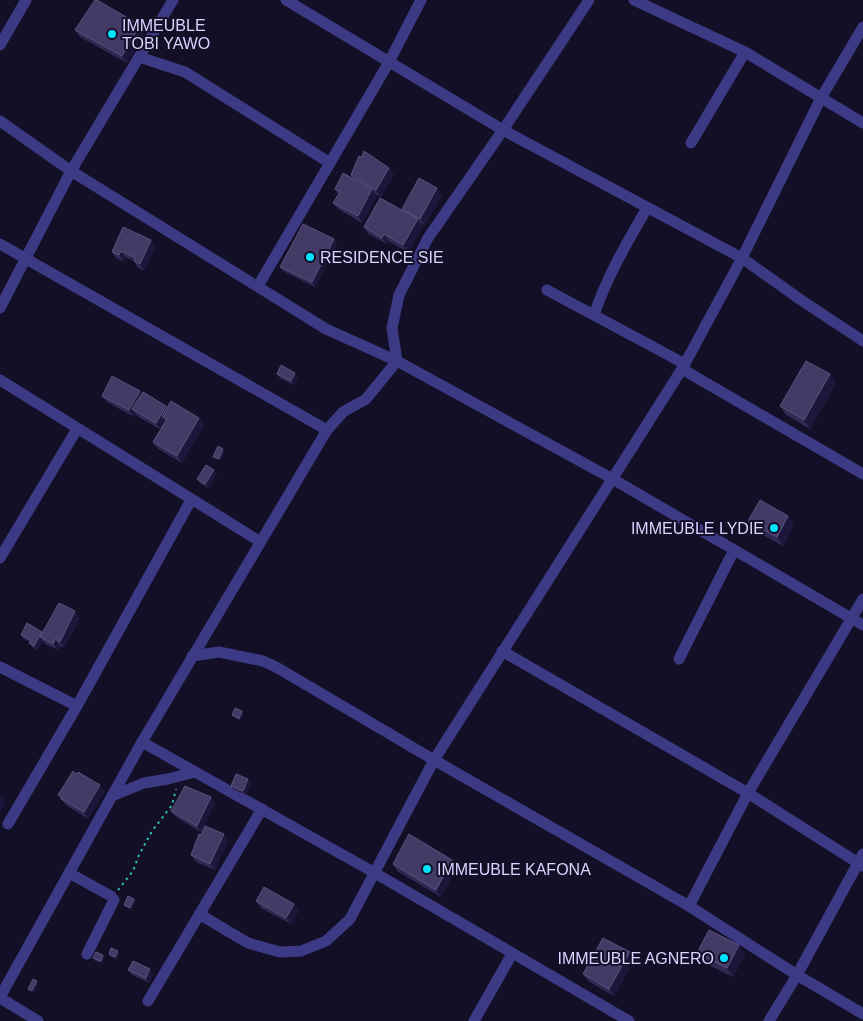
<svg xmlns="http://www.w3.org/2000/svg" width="863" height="1021" viewBox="0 0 863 1021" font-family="Arial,sans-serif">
<rect width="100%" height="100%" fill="#130f26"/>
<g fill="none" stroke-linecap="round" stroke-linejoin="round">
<path stroke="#2fb8b0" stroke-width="2" stroke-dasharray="2.5 4" stroke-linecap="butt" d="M118,890L133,871L139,855L152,831L172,805L176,789"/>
<g stroke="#3d3a85" stroke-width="11">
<path d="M286,0L503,130L742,258L801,300L863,341"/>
<path d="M634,0L745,52L863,123"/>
<path d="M0,45L26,0"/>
<path d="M139,57L185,72L330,163"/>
<path d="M0,121L71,171L326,329L397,361L611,478L863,625"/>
<path d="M691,143L745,52"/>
<path d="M0,244L327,430"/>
<path d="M258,286L389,62L421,0"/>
<path d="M547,290L685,364"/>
<path d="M0,308L71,171L173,0"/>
<path d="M594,315C607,276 627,243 647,208"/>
<path d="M682,369L742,258L821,98L863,27"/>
<path d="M0,380L259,541"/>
<path d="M0,558L77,429"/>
<path d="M502,651L748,793L863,866"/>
<path d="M192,656L219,652L263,661L276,667L434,760L689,906L797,975L863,1014"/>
<path d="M679,659L734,550"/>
<path d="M0,667L77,706"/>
<path d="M142,742L375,873L629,1021"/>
<path d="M112,796L144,783L168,779L195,772"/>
<path d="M8,824L77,706L191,500"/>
<path d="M69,873L111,896L114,900L87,954"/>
<path d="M689,906L748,793L863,599"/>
<path d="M199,914L248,943L280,952L301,951L326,941L350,919L434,760L682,369L863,474"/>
<path d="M0,997L142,742L327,430L343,412L366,399L397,361L392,328L399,295L428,238L503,130L589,0"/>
<path d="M0,998L38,1021"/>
<path d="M148,1001L262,809"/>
<path d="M474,1021L512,954"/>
<path d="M769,1021L797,975L863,854"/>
</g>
</g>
<g fill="#312854">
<path d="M140,25L145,31L127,63L80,37L75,30Z"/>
<path d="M394,174L381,197L375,194L377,196L362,223L338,209L333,203L338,194L335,189L353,179L351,175Z"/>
<path d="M437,188L442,195L425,225L421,223L423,226L408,252L388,241L387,244L368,234L364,227L404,211L402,209Z"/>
<path d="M334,239L337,243L315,287L283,271L280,267Z"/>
<path d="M151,240L155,247L144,271L138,268L134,261L125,257L124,262L116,258L112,252Z"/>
<path d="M277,374L298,377L294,385L280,378Z"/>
<path d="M830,374L836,383L810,429L786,415L780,406Z"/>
<path d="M142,394L166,406L167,407L199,418L204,425L182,463L158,449L153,442L161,430L137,416L136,414L134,417L107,402L102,396Z"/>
<path d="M214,470L217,474L208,488L200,483L197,479Z"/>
<path d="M788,516L794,525L783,546L754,530L748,521Z"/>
<path d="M80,618L64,648L60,646L58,650L45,644L43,641L37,650L32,647L30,642L24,639L21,635L43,632Z"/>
<path d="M251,783L246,795L234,790L231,786Z"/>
<path d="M105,791L88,819L66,805L58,795Z"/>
<path d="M211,797L215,803L201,832L176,817L171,811Z"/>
<path d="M201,835L228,841L215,870L196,862L191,855Z"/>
<path d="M452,860L457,867L441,897L397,871L393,864Z"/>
<path d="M256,901L294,904L299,910L291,924L261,908Z"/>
<path d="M118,951L119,953L117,959L110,956L109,954Z"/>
<path d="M630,952L634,959L614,996L588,981L583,974Z"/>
<path d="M697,953L745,954L733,977L703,962Z"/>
<path d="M103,955L104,957L102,963L95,961L93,958Z"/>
<path d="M128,970L153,974L149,983L132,975Z"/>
</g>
<g fill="#1d163a">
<path d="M140,25L145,31L127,63L122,56Z"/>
<path d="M389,168L394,174L381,197L376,190Z"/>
<path d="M437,188L442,195L425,225L420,219Z"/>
<path d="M372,189L377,196L362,223L358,216Z"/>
<path d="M418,219L423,226L408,252L403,245Z"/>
<path d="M384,234L388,241L387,244L382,238Z"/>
<path d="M334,239L337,243L315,287L312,282Z"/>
<path d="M151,240L155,247L144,271L140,264Z"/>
<path d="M121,251L125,257L124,262L119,255Z"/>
<path d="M295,373L298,377L294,385L291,381Z"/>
<path d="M830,374L836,383L810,429L804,420Z"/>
<path d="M140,391L144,397L132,409L136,414L134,417L129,410Z"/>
<path d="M166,406L171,413L162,416L166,422L161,430L156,423Z"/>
<path d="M199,418L204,425L182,463L177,456Z"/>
<path d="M223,449L225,451L220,461L219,459Z"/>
<path d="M214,470L217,474L208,488L205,484Z"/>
<path d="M788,516L794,525L783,546L777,537Z"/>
<path d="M75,611L80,618L64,648L60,642Z"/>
<path d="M42,632L45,636L40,637L43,641L37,650L34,646Z"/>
<path d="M55,639L60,646L58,650L53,644Z"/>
<path d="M242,711L244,714L240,721L239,719Z"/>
<path d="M248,779L251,783L246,795L243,791Z"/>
<path d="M100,785L105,791L88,819L84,812Z"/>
<path d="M2,796L6,803L0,813V799Z"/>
<path d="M211,797L215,803L201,832L197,826Z"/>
<path d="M224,834L228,841L215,870L210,864Z"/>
<path d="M452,860L457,867L441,897L436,890Z"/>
<path d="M134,899L136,901L131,910L130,908Z"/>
<path d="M294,904L299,910L291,924L286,918Z"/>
<path d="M739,945L745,954L733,977L727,968Z"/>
<path d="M118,951L119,953L117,959L115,957Z"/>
<path d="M630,952L634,959L614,996L609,989Z"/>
<path d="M103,955L104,957L102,963L101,961Z"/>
<path d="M150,969L153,974L149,983L146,978Z"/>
<path d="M37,981L38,984L34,993L32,991Z"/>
</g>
<g fill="#433a66" stroke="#5a527e">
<path d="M95,0H97L140,25L122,56L75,30Z"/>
<path d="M364,151L389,168L376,190L351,175L359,156L362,157Z"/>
<path d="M343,173L372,189L358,216L333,203L340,192L335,189Z"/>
<path d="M419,178L437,188L420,219L402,209Z"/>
<path d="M380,198L418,219L403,245L384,234L382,238L364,227Z"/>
<path d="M303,224L334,239L312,282L280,267Z"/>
<path d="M123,227L151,240L140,264L134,261L136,258L121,251L119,255L112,252Z"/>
<path d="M806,361L830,374L804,420L780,406Z"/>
<path d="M281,365L295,373L291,381L277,374Z"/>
<path d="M112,376L140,391L129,410L102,396Z"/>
<path d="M143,392L166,406L156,423L132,409Z"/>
<path d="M171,401L199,418L177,456L153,442L167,419L162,416Z"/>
<path d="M218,446L223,449L219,459L213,457Z"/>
<path d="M206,465L214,470L205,484L197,479Z"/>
<path d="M760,500L788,516L777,537L748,521Z"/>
<path d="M59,603L75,611L60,642L55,639L53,644L40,637Z"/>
<path d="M27,623L42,632L34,646L29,643L31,640L21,635Z"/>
<path d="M235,708L242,711L239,719L232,715Z"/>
<path d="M73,771L76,774L78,772L100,785L84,812L61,799L62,797L58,795Z"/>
<path d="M236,774L248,779L243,791L231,786Z"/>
<path d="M185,786L211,797L197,826L171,811Z"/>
<path d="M205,826L224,834L210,864L191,855L199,834L201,835Z"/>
<path d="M409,834L452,860L436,890L393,864Z"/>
<path d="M264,887L294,904L286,918L256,901Z"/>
<path d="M128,896L134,899L130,908L124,905Z"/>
<path d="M709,930L739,945L727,968L697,953Z"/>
<path d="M603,938L630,952L609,989L583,974Z"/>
<path d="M111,948L118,951L115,957L109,954Z"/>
<path d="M96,952L103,955L101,961L93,958Z"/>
<path d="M133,961L150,969L146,978L128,970Z"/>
<path d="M33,979L37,981L32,991L28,989Z"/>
</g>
<g fill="#00e5ff" stroke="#130f26" stroke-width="2">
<circle cx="112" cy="34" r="5"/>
<circle cx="310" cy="257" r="5"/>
<circle cx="774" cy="528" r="5"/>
<circle cx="427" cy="869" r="5"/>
<circle cx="724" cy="958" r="5"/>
</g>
<g text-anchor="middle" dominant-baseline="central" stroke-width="4" stroke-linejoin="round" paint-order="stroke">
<g font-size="16" fill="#d9d4ff" stroke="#130f26" text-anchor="start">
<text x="122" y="25">IMMEUBLE<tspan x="122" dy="18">TOBI YAWO</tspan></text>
<text x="320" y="257">RESIDENCE SIE</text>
<text x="764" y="528" text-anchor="end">IMMEUBLE LYDIE</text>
<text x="437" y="869">IMMEUBLE KAFONA</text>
<text x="714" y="958" text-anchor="end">IMMEUBLE AGNERO</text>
</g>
</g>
</svg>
